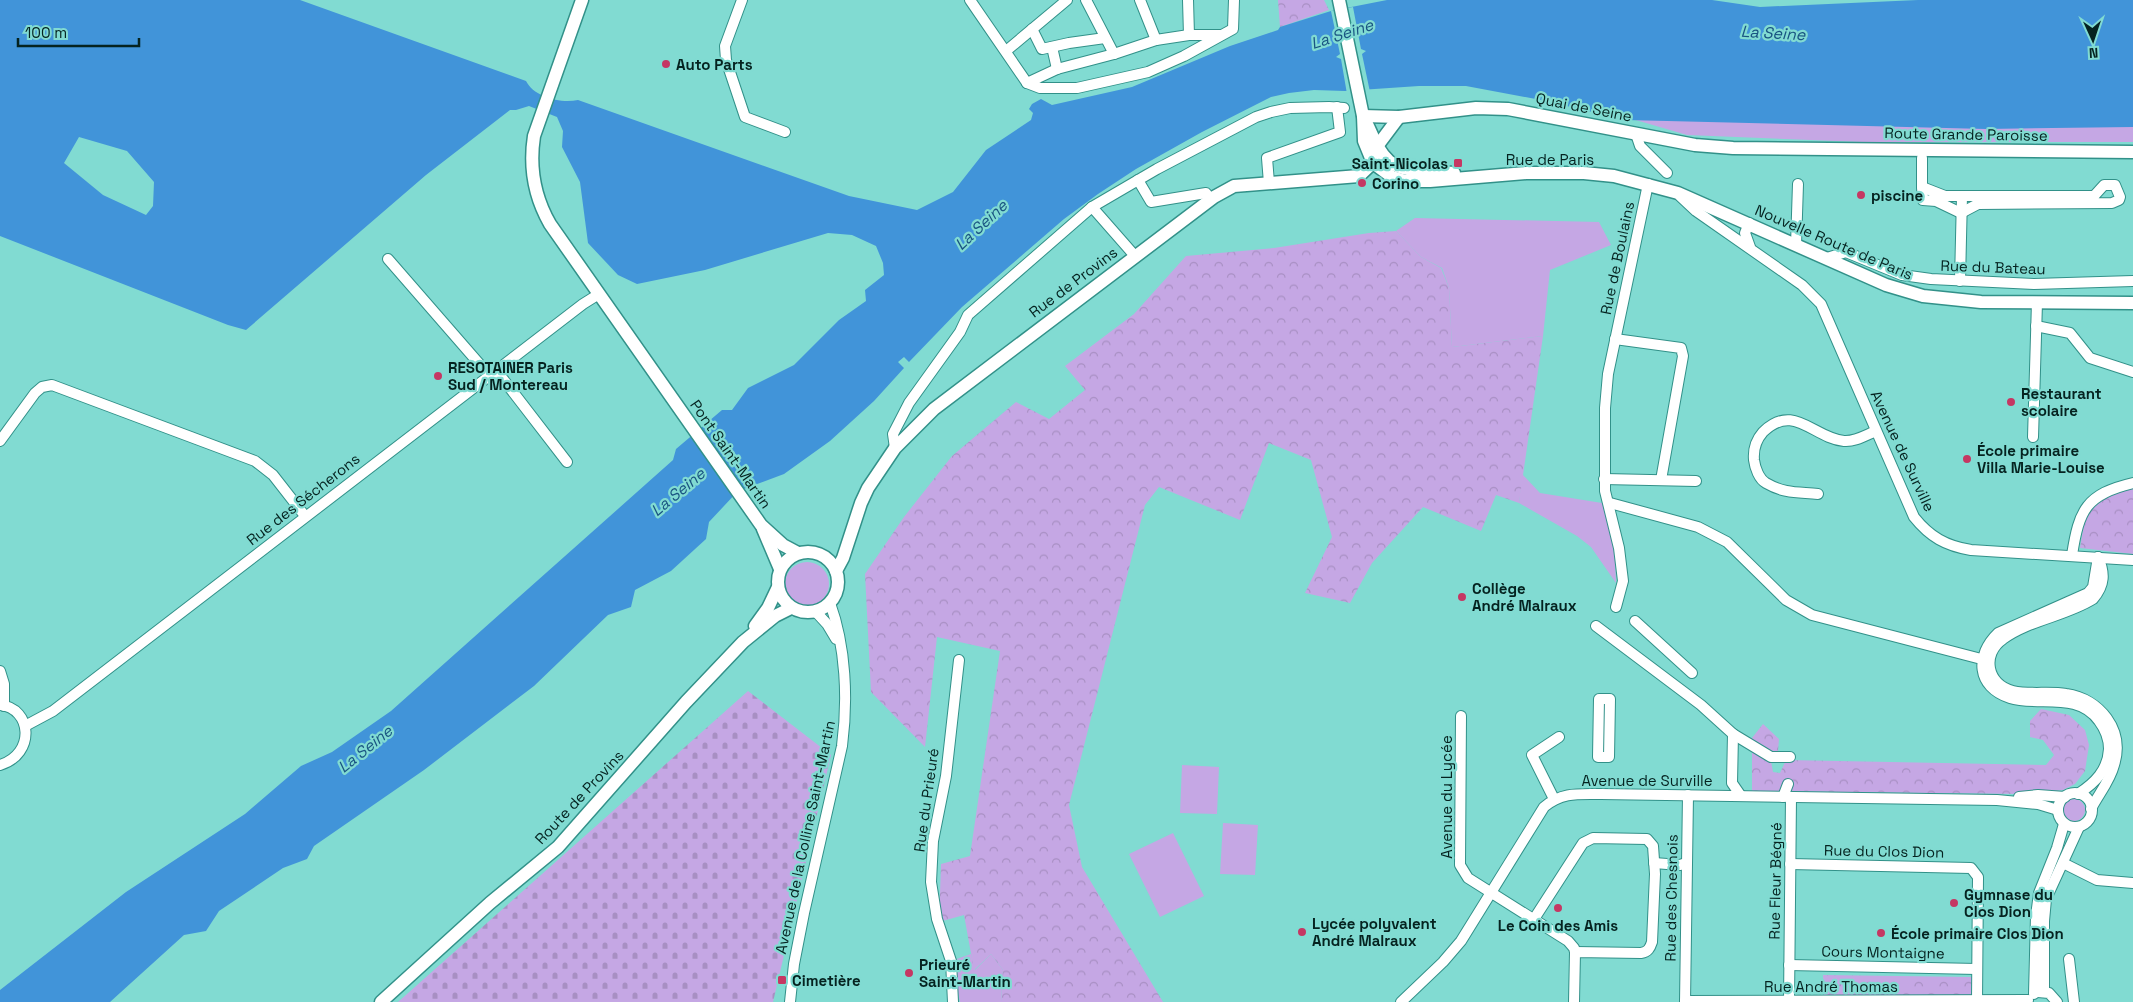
<svg xmlns="http://www.w3.org/2000/svg" width="2133" height="1002" viewBox="0 0 2133 1002" font-family="'Space Grotesk',sans-serif">
<defs>
<pattern id="forest-crowns" width="20" height="18" patternUnits="userSpaceOnUse" patternTransform="scale(1.25)"><rect width="20" height="18" fill="#c5a7e4"/><path d="M2 6a3 3 0 1 1 6 0M12 15a3 3 0 1 1 6 0" fill="none" stroke="#a88fc3"/></pattern>
<pattern id="cemetery-stones" width="16" height="16" patternUnits="userSpaceOnUse" patternTransform="scale(1.25)"><rect width="16" height="16" fill="#c5a7e4"/><path d="M2 7V4a2 2 0 0 1 4 0v3zM10 15v-3a2 2 0 0 1 4 0v3z" fill="#a88fc3"/></pattern>
</defs>
<rect width="100%" height="100%" fill="#81dbd2"/>
<g fill="#c5a7e4">
<path d="M1629,118L2133,123V142H1862L1687,135Z"/>
<path d="M1415,218L1599,222L1611,245L1550,270L1543,336L1452,347L1449,288L1442,268L1421,257L1396,231Z"/>
<path d="M1522,474L1540,493L1602,503L1614,539L1616,583L1591,547L1577,536L1519,503Z"/>
<circle cx="807" cy="584" r="22"/>
<path d="M1182,765L1219,767L1217,814L1180,813Z"/>
<circle cx="2074" cy="810" r="11"/>
<path d="M1223,823L1258,825L1255,875L1220,874Z"/>
<path d="M1173,833L1204,896L1160,917L1129,854Z"/>
<path d="M971,954L975,970L991,954L1003,970L1001,1002H960L951,961Z"/>
</g>
<g fill="url(#forest-crowns)">
<path d="M1278,0H1324L1329,10L1280,27Z"/>
<path d="M1396,231L1421,257L1441,268L1449,288L1452,347L1543,336L1519,503L1496,495L1481,531L1423,507L1372,563L1350,603L1305,593L1332,537L1311,460L1269,443L1240,520L1159,487L1145,505L1069,805L1082,867L1163,1002H1001L1003,970L991,954L974,970L964,915L939,922L941,864L970,856L1000,651L937,637L925,747L871,692L865,574L904,517L952,456L1016,402L1049,419L1085,390L1065,366L1134,314L1186,256L1274,248L1369,233Z"/>
<path d="M2133,488V554L2080,548L2085,517L2107,494Z"/>
<path d="M2041,709L2069,715L2085,730L2089,745L2085,771L2075,784L2063,790L2020,794L1752,791V738L1763,724L1779,739L1778,751L1771,761L1773,772L1780,773L1786,760L2046,765L2054,755L2043,740L2030,737V721Z"/>
<path d="M1823,975L1972,977L1971,998H1824Z"/>
</g>
<path fill="url(#cemetery-stones)" d="M748,691L831,755L773,1002H398Z"/>
<path fill="#4194d9" fill-rule="evenodd" d="M0,0H300L526,81C534,97 561,104 578,100L849,196L917,210L953,192L986,150L1031,120L1033,113L1029,109L1032,104L1041,99L1052,105L1132,87L1230,46L1278,30L1280,27L1331,11L1387,0H1712L1760,7L1918,0H2133V127L1986,129L1626,120L1541,100L1466,86H1419L1345,91L1314,90L1289,93L1271,97L1202,132L1136,169L1098,194L1064,219L962,307L909,362L904,357L898,362L904,368L874,401L830,441L784,474L738,491L709,522L706,539L671,571L635,590L631,607L608,615L534,686L424,770L314,846L307,859L283,868L219,911L206,931L184,935L110,1002H0V990L126,892L245,814L301,766L332,752L391,711L673,460L676,449L722,410H732L748,388L794,365L839,320L866,301L865,290L884,275L883,263L876,246L852,235L828,233L705,270L637,284L618,275L588,243L580,182L562,147L563,131L557,117L529,106L516,110H510L426,175L246,330L228,325L0,236ZM79,137L127,151L154,182L153,206L146,215L103,195L64,163Z"/>
<path fill="#81dbd2" d="M1353,7L1361,49L1366,51L1362,54L1370,92L1347,94L1341,59L1336,57L1340,54L1331,11Z"/>
<g fill="none" stroke-linecap="round" stroke-linejoin="round">
<g stroke="#329189" stroke-width="12">
<g id="minor">
<path d="M742,0L725,46L726,60L745,117L785,132"/>
<path d="M970,0L1027,83"/>
<path d="M1086,0L1114,54"/>
<path d="M1140,0L1156,40"/>
<path d="M1188,0L1189,35"/>
<path d="M1032,29L1042,49L1069,43L1105,38"/>
<path d="M1052,47L1057,69"/>
<path d="M1006,51L1067,0"/>
<path d="M1027,83L1040,88H1077L1148,72L1184,56L1233,29L1234,0"/>
<path d="M1027,83L1057,69L1114,54L1156,40L1189,35H1221"/>
<path d="M1636,134L1640,146L1667,173"/>
<path d="M1138,180L1151,202L1206,193L1210,199"/>
<path d="M1269,183L1267,158L1340,132L1337,107"/>
<path d="M2104,185H2115L2120,197L2119,200L2112,203L1978,204L1961,213L1936,201L1923,200L1922,187L1945,196H2094Z"/>
<path d="M1922,187V158"/>
<path d="M1680,196L1696,211L1802,285L1821,304L1914,517C1930,537 1946,546 1971,550L2133,560"/>
<path d="M1092,207L1135,256"/>
<path d="M1749,223L1745,233L1750,247"/>
<path d="M1796,245L1798,184"/>
<path d="M1827,258L1846,252L1902,275L1931,279L2034,284L2133,281"/>
<path d="M388,259L482,367L496,370L567,462"/>
<path d="M1960,281L1962,196"/>
<path d="M2036,326L2070,333L2090,358L2133,372"/>
<path d="M1615,339L1681,348L1683,356L1661,480"/>
<path d="M2033,437L2037,302"/>
<path d="M0,441L35,393L42,387L52,385L255,461L273,475L305,516"/>
<path d="M895,448L893,434L909,403L960,332L968,315L1092,207L1157,169L1256,117L1271,112L1290,108L1329,107L1344,108"/>
<path d="M1604,479L1696,481"/>
<path d="M1818,494C1798,492 1785,494 1766,483C1759,479 1755,468 1754,460C1753,449 1756,440 1763,432C1794,402 1813,438 1844,441C1855,442 1866,435 1876,431"/>
<path d="M1610,503L1698,527L1727,542L1786,600L1812,615L1989,661"/>
<path d="M2072,555C2079,510 2086,494 2133,483"/>
<path d="M1616,607L1623,581L1619,548L1605,491V408L1608,374L1648,184"/>
<path d="M816,612L827,624L836,639"/>
<path d="M1635,621L1692,673"/>
<path d="M1596,626L1701,705L1733,734L1732,783L1741,796"/>
<path d="M0,671L4,684V706"/>
<path d="M1599,699H1610L1609,757H1598Z"/>
<path d="M0,705C32,708 36,754 0,765"/>
<path d="M1461,716L1460,865L1468,878L1568,941L1574,948L1575,952"/>
<path d="M25,726L53,711L583,304L599,294"/>
<path d="M1733,734L1771,757H1790"/>
<circle cx="2075" cy="810" r="17"/>
<path d="M2078,794C2095,783 2108,770 2109,749C2109,739 2105,729 2099,721C2078,691 2039,707 2010,698C1976,687 1975,655 1998,633L2088,593L2093,587L2098,557"/>
<path d="M1783,797L1788,784"/>
<path d="M2019,797L2038,795L2065,797"/>
<path d="M1554,799L1532,755L1559,737"/>
<path d="M2091,809C2098,795 2110,781 2114,765C2125,730 2100,699 2066,694C2049,691 2030,695 2013,691C1987,685 1981,654 2003,639C2029,620 2066,616 2093,599C2105,585 2105,573 2098,557"/>
<path d="M1654,863L1680,865L1686,863"/>
<path d="M2063,863L2097,880L2133,883"/>
<path d="M1790,864L1971,868L1978,877L1977,1001"/>
<path d="M1534,919L1583,843L1593,838L1647,839L1653,846L1655,874L1652,942C1650,948 1648,952 1641,953L1575,952L1574,1002"/>
<path d="M2069,959L2074,1002"/>
<path d="M1789,965L1977,969"/>
<path d="M2044,991V921L2046,899L2079,827"/>
<path d="M2038,992L2049,993L2057,1002"/>
<path d="M2034,994L2036,916L2039,893L2057,848L2064,824"/>
<path d="M1685,1001L2028,1000"/>
<path d="M790,1002L794,964L804,913L842,746C848,700 846,647 830,603"/>
<path d="M953,1002L951,961L937,919L931,882L933,841L946,776L959,660"/>
<path d="M1401,1002L1443,962L1461,941L1544,807C1562,792 1578,794 1601,794L1997,800L2038,804L2058,810"/>
<path d="M1685,1002L1688,795"/>
<path d="M1789,1002L1791,797"/>
</g>
</g>
<g stroke="#329189" stroke-width="15">
<g id="major">
<path d="M582,0L534,136C529,168 534,196 550,224L761,525L783,545L798,553"/>
<path d="M1339,0L1363,116L1364,141L1373,163L1392,177L1405,181H1430L1526,173H1584L1614,176L1678,193L1886,285L1923,296L1981,302L2133,303"/>
<path d="M1363,116L1399,117L1476,108L1508,109L1695,145L1733,148L2133,152"/>
<path d="M1365,120C1372,133 1377,151 1389,161C1401,173 1437,172 1454,173"/>
<path d="M1378,145L1399,117"/>
<path d="M763,529L780,569"/>
<circle cx="808" cy="582" r="30"/>
<path d="M836,571L843,558L861,503L868,488L895,448L934,409L1214,197L1234,186L1359,176L1382,154"/>
<path d="M755,626L768,608L778,587"/>
<path d="M381,1002L490,903L558,847L686,702L743,642L775,616L791,608"/>
</g>
</g>
<use href="#minor" stroke="#fff" stroke-width="10"/>
<use href="#major" stroke="#fff" stroke-width="12"/>
</g>
<g fill="#c53763" stroke="#81dbd2" stroke-width="2">
<circle cx="666" cy="64" r="5"/>
<rect x="1453" y="158" width="10" height="10" rx="2.5"/>
<circle cx="1362" cy="183" r="5"/>
<circle cx="1861" cy="195" r="5"/>
<circle cx="438" cy="376" r="5"/>
<circle cx="2011" cy="402" r="5"/>
<circle cx="1967" cy="459" r="5"/>
<circle cx="1462" cy="597" r="5"/>
<circle cx="1954" cy="903" r="5"/>
<circle cx="1558" cy="908" r="5"/>
<circle cx="1302" cy="932" r="5"/>
<circle cx="1881" cy="933" r="5"/>
<circle cx="909" cy="973" r="5"/>
<rect x="777" y="975" width="10" height="10" rx="2.5"/>
</g>
<g text-anchor="middle" dominant-baseline="central" stroke-width="4.5" stroke-linejoin="round" paint-order="stroke">
<g font-size="15" font-weight="bold" fill="#052320" stroke="#81dbd2" text-anchor="start">
<text x="676" y="64">Auto Parts</text>
<text x="1448" y="163" text-anchor="end">Saint-Nicolas</text>
<text x="1372" y="183">Corino</text>
<text x="1871" y="195">piscine</text>
<text x="448" y="367">RESOTAINER Paris<tspan x="448" dy="17">Sud / Montereau</tspan></text>
<text x="2021" y="393">Restaurant<tspan x="2021" dy="17">scolaire</tspan></text>
<text x="1977" y="450">École primaire<tspan x="1977" dy="17">Villa Marie-Louise</tspan></text>
<text x="1472" y="588">Collège<tspan x="1472" dy="17">André Malraux</tspan></text>
<text x="1964" y="894">Gymnase du<tspan x="1964" dy="17">Clos Dion</tspan></text>
<text x="1312" y="923">Lycée polyvalent<tspan x="1312" dy="17">André Malraux</tspan></text>
<text x="1558" y="925" text-anchor="middle">Le Coin des Amis</text>
<text x="1891" y="933">École primaire Clos Dion</text>
<text x="919" y="964">Prieuré<tspan x="919" dy="17">Saint-Martin</tspan></text>
<text x="792" y="980">Cimetière</text>
</g>
<g font-size="15" fill="#052320" stroke="#81dbd2">
<text transform="translate(1584 107) rotate(11)">Quai de Seine</text>
<text transform="translate(1966 134) rotate(1)">Route Grande Paroisse</text>
<text x="1550" y="159">Rue de Paris</text>
<text transform="translate(1834 242) rotate(23)">Nouvelle Route de Paris</text>
<text transform="translate(1617 258) rotate(-78)">Rue de Boulains</text>
<text transform="translate(1993 267) rotate(2)">Rue du Bateau</text>
<text transform="translate(1073 282) rotate(-37)">Rue de Provins</text>
<text transform="translate(1903 451) rotate(65)">Avenue de Surville</text>
<text transform="translate(731 454) rotate(55)">Pont Saint-Martin</text>
<text transform="translate(303 499) rotate(-38)">Rue des Sécherons</text>
<text x="1647" y="780">Avenue de Surville</text>
<text transform="translate(579 797) rotate(-47)">Route de Provins</text>
<text transform="translate(1446 797) rotate(-90)">Avenue du Lycée</text>
<text transform="translate(926 800) rotate(-82)">Rue du Prieuré</text>
<text transform="translate(805 837) rotate(-78)">Avenue de la Colline Saint-Martin</text>
<text transform="translate(1884 851) rotate(1)">Rue du Clos Dion</text>
<text transform="translate(1775 881) rotate(-89)">Rue Fleur Bégné</text>
<text transform="translate(1671 898) rotate(-89)">Rue des Chesnois</text>
<text transform="translate(1883 952) rotate(1)">Cours Montaigne</text>
<text x="1831" y="986">Rue André Thomas</text>
</g>
<g font-size="16" font-style="italic" fill="#195482" stroke="#81dbd2">
<text transform="translate(1773 33) rotate(3)">La Seine</text>
<text transform="translate(1342 34) rotate(-18)">La Seine</text>
<text transform="translate(981 225) rotate(-43)">La Seine</text>
<text transform="translate(678 492) rotate(-40)">La Seine</text>
<text transform="translate(365 749) rotate(-39)">La Seine</text>
</g>
</g>
<g transform="translate(2093 40) rotate(177)" stroke="#81dbd2" stroke-width="4" paint-order="stroke">
<path d="M0-4L9 19L0 12L-9 19Z" fill="#052320"/>
<text y="-8" font-size="14" font-weight="bold" text-anchor="middle" fill="#052320">N</text>
</g>
<path d="M18 38v8h121v-8" fill="none" stroke="#052320" stroke-width="2.5"/>
<text x="25" y="38" font-size="15" fill="#052320" stroke="#81dbd2" stroke-width="4" paint-order="stroke">100 m</text>
</svg>
